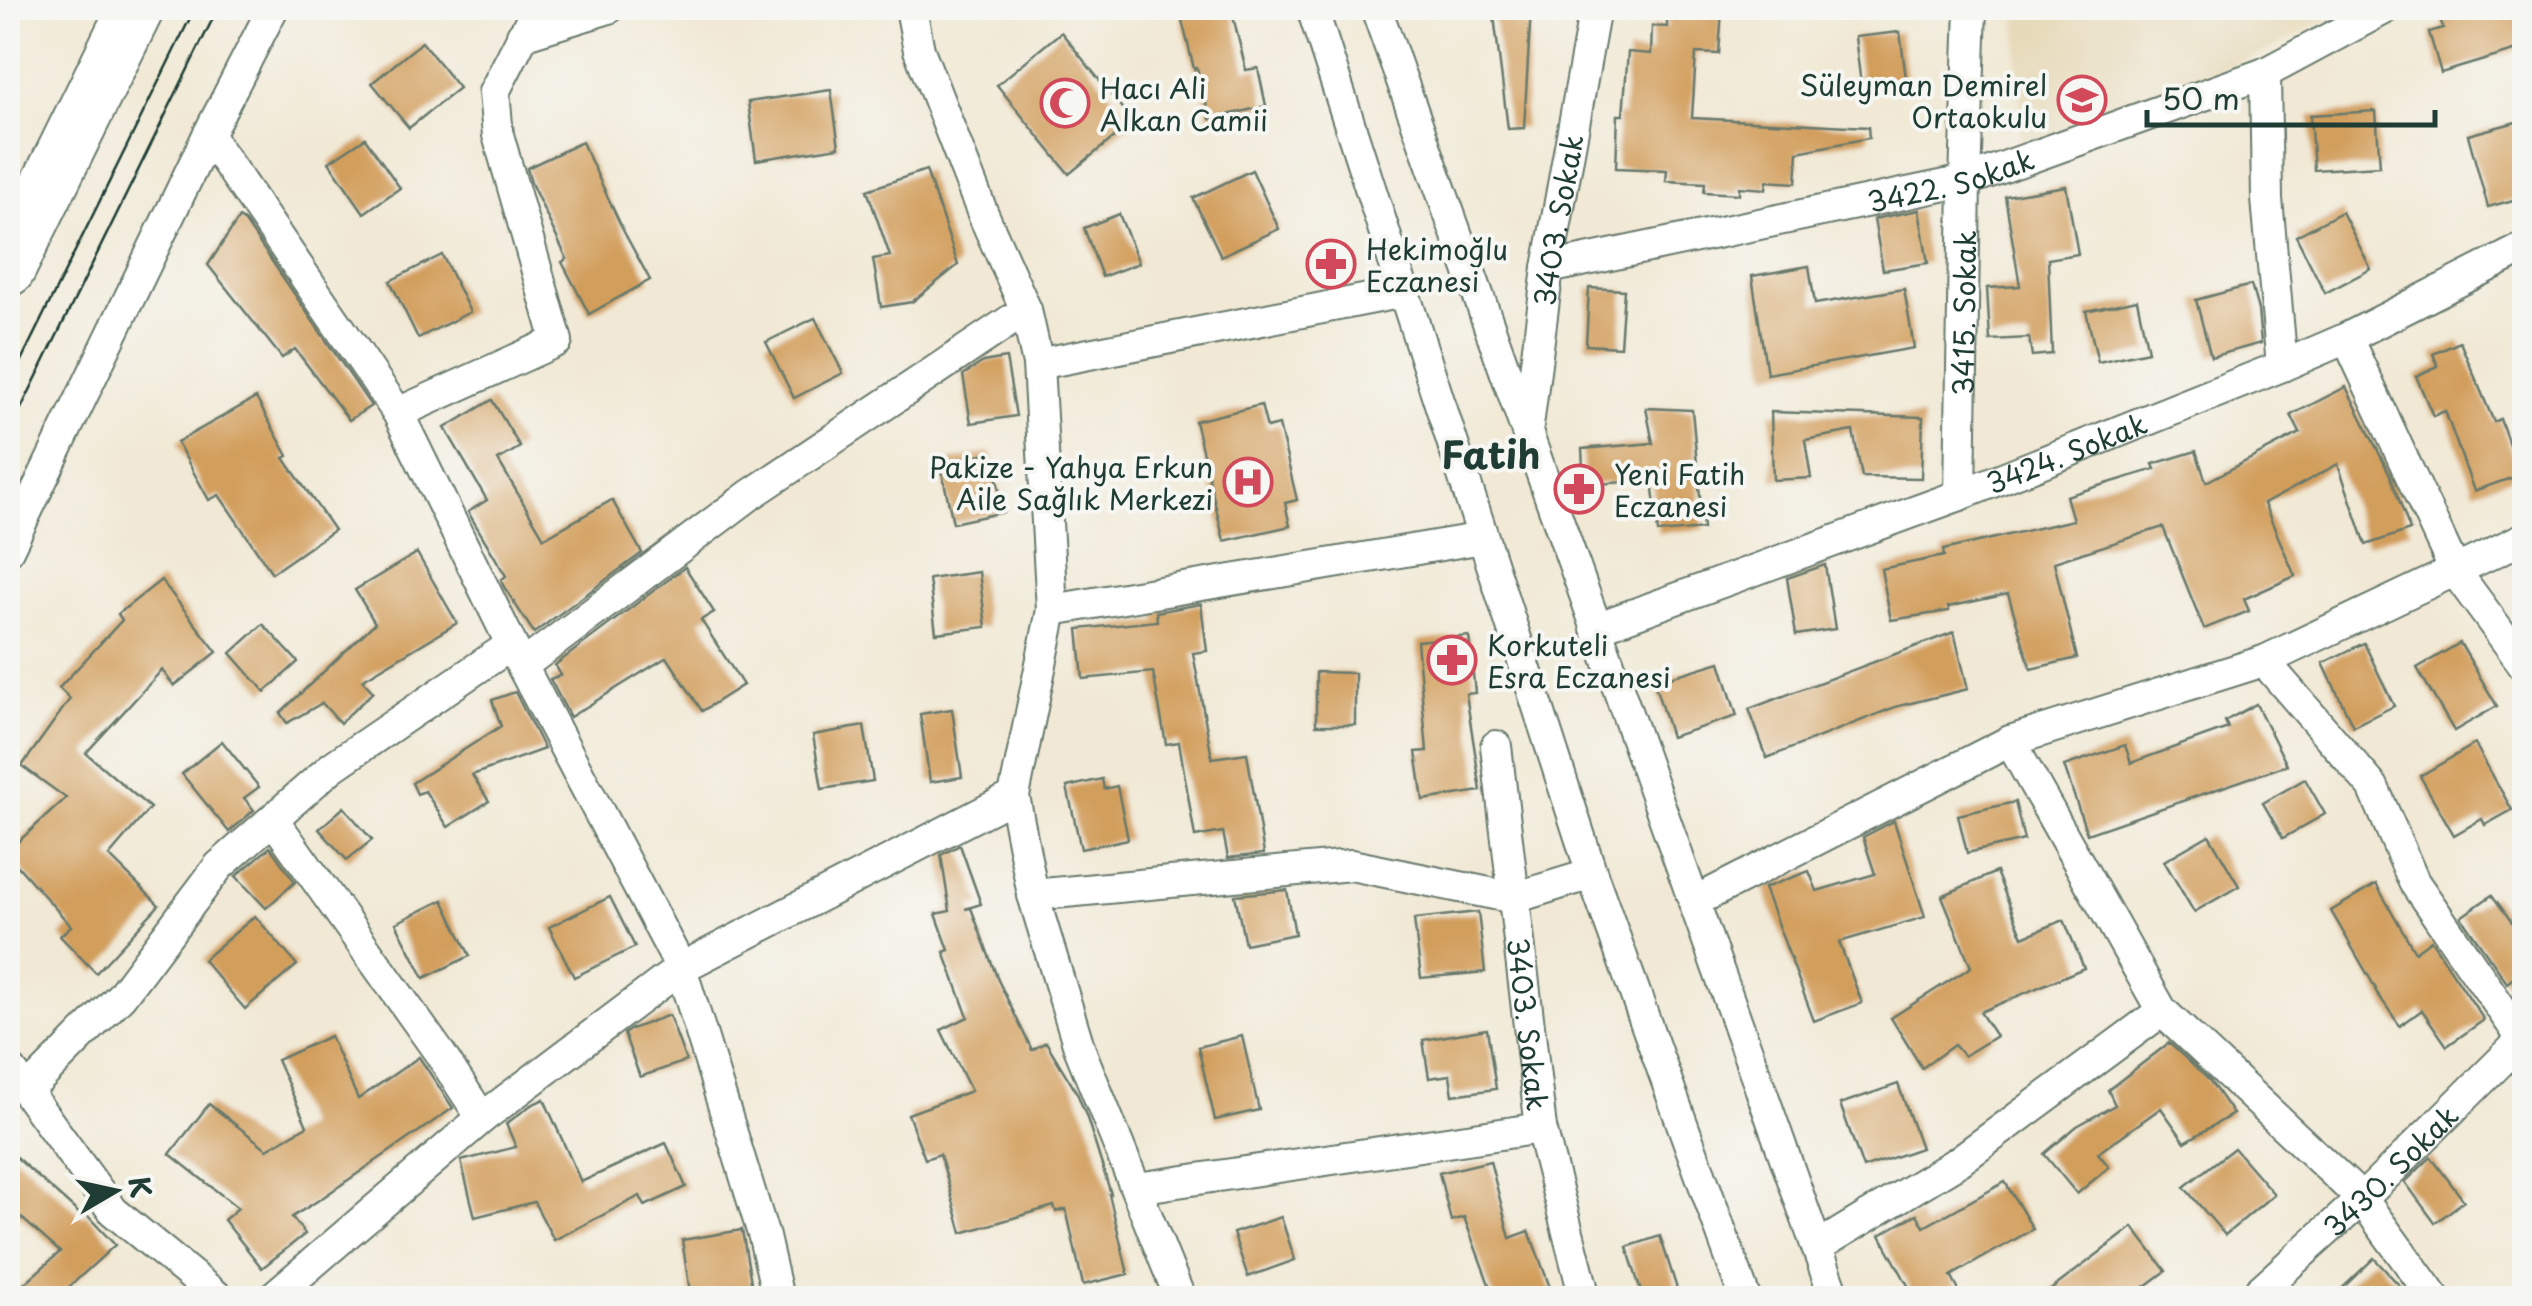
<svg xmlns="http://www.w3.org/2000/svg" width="2532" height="1306" viewBox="0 0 2532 1306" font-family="'Playpen Sans',sans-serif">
<rect width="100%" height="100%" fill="#f6f6f2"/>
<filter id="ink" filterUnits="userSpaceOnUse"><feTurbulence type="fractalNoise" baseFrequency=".01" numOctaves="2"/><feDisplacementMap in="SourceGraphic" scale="20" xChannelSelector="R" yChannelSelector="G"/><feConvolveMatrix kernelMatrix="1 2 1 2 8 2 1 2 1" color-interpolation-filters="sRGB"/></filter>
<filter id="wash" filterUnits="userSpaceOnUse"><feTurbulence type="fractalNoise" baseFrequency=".0048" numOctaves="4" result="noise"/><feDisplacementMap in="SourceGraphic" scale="40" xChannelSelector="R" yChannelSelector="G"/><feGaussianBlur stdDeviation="2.25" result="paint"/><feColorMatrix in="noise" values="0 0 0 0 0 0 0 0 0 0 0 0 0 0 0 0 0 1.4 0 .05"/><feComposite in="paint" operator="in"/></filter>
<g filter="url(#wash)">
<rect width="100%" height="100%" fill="#f1e9d5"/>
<path fill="#e7daba" d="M2016,8H2350L2269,50L2021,150Z"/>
<g id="blocks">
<g fill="#d29e5c">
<path d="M1199,8H1231L1246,70L1258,68L1266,106L1210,119L1197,68L1194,69L1180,12Z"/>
<path d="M1493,8H1531L1524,128L1508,129Z"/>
<path d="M1667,8H1722L1719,54L1696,53L1692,118L1868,127L1869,138L1798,152L1796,183L1767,181L1766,189L1739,187V194L1704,192L1705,183L1666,181L1667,170L1616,168L1618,115H1623L1628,52L1651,54L1652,26L1667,27Z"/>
<path d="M2460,8H2524V48L2441,73L2429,32L2443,28L2439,14Z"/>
<path d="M1061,32L1133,122L1069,174L997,85Z"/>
<path d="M1900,32L1907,86L1862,92L1855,37Z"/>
<path d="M422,42L459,88L409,128L372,83Z"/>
<path d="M831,90L839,147L756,160L748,102Z"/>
<path d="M2376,111L2380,166L2314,170L2310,115Z"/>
<path d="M2524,120V197L2488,207L2468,135Z"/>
<path d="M365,138L400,188L364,213L329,162Z"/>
<path d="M582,142L624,232L650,280L589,314L562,262L567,259L531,183L527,168Z"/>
<path d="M926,170L958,265L912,302L881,307L873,259L890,256L867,190Z"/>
<path d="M1252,170L1279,229L1221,256L1193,198Z"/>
<path d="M2066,186L2078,254L2048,259L2052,354L2032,356L2029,338L1990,340L1987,288L2020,286L2005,196Z"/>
<path d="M1919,210L1928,263L1883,270L1874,219Z"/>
<path d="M2342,212L2371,269L2325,293L2296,236Z"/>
<path d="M1119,214L1139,263L1102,277L1084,228Z"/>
<path d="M239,218L245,222L371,406L349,420L295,349L282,358L208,265Z"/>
<path d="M442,255L470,312L418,338L390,281Z"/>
<path d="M1809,266L1815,304L1904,289L1914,348L1767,374L1752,276Z"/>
<path d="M2251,285L2258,310L2261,343L2211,357L2196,300Z"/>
<path d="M1589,288L1624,290L1620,347L1586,345Z"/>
<path d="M2137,300L2148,351L2098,362L2086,311Z"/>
<path d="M815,318L843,373L794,398L766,342Z"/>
<path d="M2460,342L2494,422L2500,419L2520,475L2474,491L2445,411L2433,416L2416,376L2438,366L2433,354Z"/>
<path d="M1006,358L1016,416L971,423L963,375L983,362Z"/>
<path d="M2346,387L2390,475L2410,530L2366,545L2338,464L2264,504L2295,576L2244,599L2249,611L2204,629L2163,527L2054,562L2077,658L2031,669L2008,594L1948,607L1949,611L1891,620L1881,569L1944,556L1943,550L2073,520L2066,496L2155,469L2153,464L2196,451L2206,482L2300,433L2291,415Z"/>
<path d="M256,398L288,456L284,458L334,530L272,573L219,495L209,500L177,442Z"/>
<path d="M492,400L520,447L498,460L544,538L612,500L642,553L534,633L504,587L501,580L506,576L468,512L487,500L445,428Z"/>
<path d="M1261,405L1267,428L1279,425L1297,500L1285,503L1290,526L1224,541L1195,421Z"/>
<path d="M1646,408L1692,410L1703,529L1658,533L1652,480L1584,485L1582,449L1653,443Z"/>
<path d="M1771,412L1923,417L1921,478L1862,477L1853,431L1805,440L1811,478L1773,480Z"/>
<path d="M991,452L1004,512L953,523L940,463Z"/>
<path d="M417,553L457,623L362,680L373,692L340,723L322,703L287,723L280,713L375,623L355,590Z"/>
<path d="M1825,565L1835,629L1796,635L1787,578Z"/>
<path d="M685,567L714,612L701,620L743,685L702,711L667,657L570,717L550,679L561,675L555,665Z"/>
<path d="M979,572L986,627L936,633L929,579Z"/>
<path d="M161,580L217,652L174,686L162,670L86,753L150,808L109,856L159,905L96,973L60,936L71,926L8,855V851L66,798L22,766L70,699L59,688L122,620L118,614Z"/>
<path d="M1201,604L1207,651L1193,653L1212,758L1247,753L1264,854L1228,858L1223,832L1195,837L1179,742L1166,744L1153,672L1083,679L1078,629L1157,621L1156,612Z"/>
<path d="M263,624L298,662L265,692L231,653Z"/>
<path d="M1954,632L1968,689L1895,707L1767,758L1749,709Z"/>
<path d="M1469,636L1475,693L1466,694L1481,791L1423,800L1416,752L1427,751L1417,641Z"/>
<path d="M2364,643L2394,706L2353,726L2323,663Z"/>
<path d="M2460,643L2497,706L2454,731L2417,668Z"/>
<path d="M1720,662L1737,716L1671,737L1654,682Z"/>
<path d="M1316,672L1355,673V725H1316Z"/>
<path d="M515,692L544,749L472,775L489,801L448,827L425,791L417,794L412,783L501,726L492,700Z"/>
<path d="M2256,704L2287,765L2087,834L2064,766L2125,745L2131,763L2228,728L2225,721Z"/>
<path d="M952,709L962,777L930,782L920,714Z"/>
<path d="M864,726L873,781L822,789L813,735Z"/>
<path d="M222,741L259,787L244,798L254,810L229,832L182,774Z"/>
<path d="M2475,744L2512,810L2485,825L2482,819L2454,835L2420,776Z"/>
<path d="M1102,779L1104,789L1117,786L1128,839L1081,849L1067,787Z"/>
<path d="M2305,779L2325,814L2283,838L2263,803Z"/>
<path d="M2015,802L2024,840L1967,853L1958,815Z"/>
<path d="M344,807L372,840L347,860L319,829Z"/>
<path d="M1894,821L1925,917L1839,942L1862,1003L1814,1021L1764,888L1809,871L1817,891L1875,874L1863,837Z"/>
<path d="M2209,835L2239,886L2194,912L2164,861Z"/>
<path d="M960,845L981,904L965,909L971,908L998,980L1032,1050L1046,1042L1077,1093L1087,1118L1111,1194H1109L1128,1274L1083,1285L1066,1209L1056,1212L1054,1206L962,1233L940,1154L925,1159L908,1114L971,1091L941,1030L968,1017L944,952L949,950L936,914L950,911L941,855Z"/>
<path d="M270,847L295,882L266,908L236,876Z"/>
<path d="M1996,872L2023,937L2064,920L2084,968L1980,1012L1996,1036L1964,1056L1954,1045L1922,1068L1891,1018L1971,967L1942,896Z"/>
<path d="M2376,884L2415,952L2431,940L2484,1020L2447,1046L2422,1010L2400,1026L2375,990L2376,989L2331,911Z"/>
<path d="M1287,890L1295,934L1245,944L1235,895Z"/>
<path d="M2492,895L2524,939V970L2507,983L2461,917Z"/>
<path d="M610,897L635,947L574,977L549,927Z"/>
<path d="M443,900L470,956L424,978L396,923Z"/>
<path d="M1478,912L1485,972L1421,978L1414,919Z"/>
<path d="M255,916L297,965L245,1009L203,960Z"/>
<path d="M669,1015L686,1061L640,1077L624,1034L631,1029Z"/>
<path d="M1487,1029L1496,1089L1453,1095L1450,1075L1429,1078L1423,1040Z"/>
<path d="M330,1036L358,1099L419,1057L453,1108L322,1198L292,1217L305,1234L262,1268L224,1220L238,1208L170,1154L209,1104L267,1149L307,1126L277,1060Z"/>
<path d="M1242,1036L1259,1110L1215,1120L1198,1047Z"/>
<path d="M2169,1043L2210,1081L2233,1114L2185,1142L2161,1108L2098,1153L2109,1167L2077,1194L2044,1154L2077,1126L2115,1105L2108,1090Z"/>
<path d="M1898,1084L1921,1148L1863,1168L1840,1104Z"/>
<path d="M544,1099L581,1182L666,1143L686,1187L645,1206L640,1196L554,1240L534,1202L475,1217L461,1161L516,1147L506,1124L531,1105Z"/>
<path d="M2234,1148L2274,1194L2225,1235L2184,1187Z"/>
<path d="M8,1150L83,1217L86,1214L115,1245L57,1298H8L60,1252L8,1206Z"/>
<path d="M2431,1157L2464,1201L2435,1223L2405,1182Z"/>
<path d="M1490,1161L1510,1238L1529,1231L1554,1298H1494L1464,1217L1451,1221L1439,1173Z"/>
<path d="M2005,1182L2033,1229L1951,1276L1963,1298H1915L1880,1235L1917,1214L1924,1227Z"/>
<path d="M1281,1217L1295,1260L1248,1277L1233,1233Z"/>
<path d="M2133,1227L2166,1271L2130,1298H2040Z"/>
<path d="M742,1230L752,1288L691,1298L682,1240Z"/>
<path d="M1660,1236L1680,1298H1643L1627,1247Z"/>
<path d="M2374,1258L2411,1298H2332Z"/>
</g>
</g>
</g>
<g filter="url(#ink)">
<use href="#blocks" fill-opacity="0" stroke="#68796c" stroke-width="2.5"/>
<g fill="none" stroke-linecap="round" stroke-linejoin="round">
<g stroke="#68796c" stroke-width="34">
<g id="street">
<path d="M911,8L919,50L983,214L1026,310L1038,364L1052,610L1014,796L1033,895L1080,1050L1180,1298"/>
<path d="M1312,8L1592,874L1745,1298"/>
<path d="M1376,8L1835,1298"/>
<path d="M522,35L609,8"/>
<path d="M2265,73L2267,199L2282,366"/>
<path d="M208,135L398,413L522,666L681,968L764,1237L778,1298"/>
<path id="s1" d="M1548,268L1965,181L2265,73L2386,8"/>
<path d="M2347,338L2455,571L2524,665"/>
<path d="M1038,364L1404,292"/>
<path d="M398,413L557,341L498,135L494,92L537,8"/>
<path id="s2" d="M1528,426L1548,268L1595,8"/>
<path id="s3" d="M1960,495L1965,181L1971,8"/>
<path d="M8,550L208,135L273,8"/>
<path d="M1052,610L1483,538"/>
<path id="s4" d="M1596,628L1960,495L2282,366L2347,338L2524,248"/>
<path d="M2264,661L2373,787L2414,882L2523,1040"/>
<path d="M522,666L750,495L1026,310"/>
<path d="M2010,741L2162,1011L2362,1199L2434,1298"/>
<path id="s5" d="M1496,746L1541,1128L1585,1298"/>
<path d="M273,819L441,1055L482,1118"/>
<path d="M1033,895L1351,865L1514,898L1592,874"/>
<path d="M1694,902L2010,741L2264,661L2524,538"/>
<path d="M8,1066L113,1211L219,1298"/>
<path d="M27,1091L121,996L219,866L332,767L511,645"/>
<path d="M1137,1188L1541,1128"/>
<path d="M1817,1247L1959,1161L2162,1011"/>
<path d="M272,1298L482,1118L681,968L1014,796"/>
<path id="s6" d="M2252,1298L2362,1199L2524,1038"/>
</g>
</g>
<g stroke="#68796c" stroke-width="59">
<path id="highway" d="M8,268L136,8"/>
</g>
<use href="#street" stroke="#fff" stroke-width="30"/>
<use href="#highway" stroke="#fff" stroke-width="55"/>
<g stroke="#1f3d34" stroke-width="2.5">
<path d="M8,387L195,8"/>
<path d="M8,435L218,8"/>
</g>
</g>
</g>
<defs>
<g id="school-ring" transform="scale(2.5)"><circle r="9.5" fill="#f6f6f2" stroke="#d1495b" stroke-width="1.5"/><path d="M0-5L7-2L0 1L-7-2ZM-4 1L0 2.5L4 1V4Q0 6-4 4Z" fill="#d1495b"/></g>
<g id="mosque-ring" transform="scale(2.5)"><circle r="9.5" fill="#f6f6f2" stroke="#d1495b" stroke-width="1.5"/><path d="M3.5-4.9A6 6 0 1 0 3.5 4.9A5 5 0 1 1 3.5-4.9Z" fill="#d1495b"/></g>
<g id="pharmacy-ring" transform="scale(2.5)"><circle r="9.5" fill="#f6f6f2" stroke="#d1495b" stroke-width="1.5"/><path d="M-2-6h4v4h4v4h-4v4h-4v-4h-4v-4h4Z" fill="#d1495b"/></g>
<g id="hospital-ring" transform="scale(2.5)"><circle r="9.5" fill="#f6f6f2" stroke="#d1495b" stroke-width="1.5"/><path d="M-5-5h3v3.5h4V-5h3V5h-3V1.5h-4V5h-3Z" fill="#d1495b"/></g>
</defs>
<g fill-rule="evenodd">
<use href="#school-ring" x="2082" y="100"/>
<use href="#mosque-ring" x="1065" y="103"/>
<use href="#pharmacy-ring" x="1331" y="264"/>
<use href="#hospital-ring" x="1248" y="482"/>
<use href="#pharmacy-ring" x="1579" y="489"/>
<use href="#pharmacy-ring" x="1452" y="660"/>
</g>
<g text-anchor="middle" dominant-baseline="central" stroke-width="8" stroke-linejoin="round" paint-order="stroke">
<g font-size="28" fill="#1f3d34" stroke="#f6f6f2" text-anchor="start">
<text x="2047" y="84" text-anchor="end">Süleyman Demirel<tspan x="2047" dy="32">Ortaokulu</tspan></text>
<text x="1100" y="87">Hacı Ali<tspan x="1100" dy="32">Alkan Camii</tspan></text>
<text x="1366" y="248">Hekimoğlu<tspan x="1366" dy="32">Eczanesi</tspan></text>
<text x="1213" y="466" text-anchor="end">Pakize - Yahya Erkun<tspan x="1213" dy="32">Aile Sağlık Merkezi</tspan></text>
<text x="1614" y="473">Yeni Fatih<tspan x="1614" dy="32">Eczanesi</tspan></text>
<text x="1487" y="644">Korkuteli<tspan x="1487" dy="32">Esra Eczanesi</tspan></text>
</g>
<g font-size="28" fill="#1f3d34" stroke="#f6f6f2">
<text stroke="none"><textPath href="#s1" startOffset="412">3422. Sokak</textPath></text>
<text stroke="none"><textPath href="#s2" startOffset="208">3403. Sokak</textPath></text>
<text stroke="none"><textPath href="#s3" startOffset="182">3415. Sokak</textPath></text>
<text stroke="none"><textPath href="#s4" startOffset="502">3424. Sokak</textPath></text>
<text stroke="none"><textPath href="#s5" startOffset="280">3403. Sokak</textPath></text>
<text stroke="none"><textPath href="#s6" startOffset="188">3430. Sokak</textPath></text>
</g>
<g font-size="38" font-weight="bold" fill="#1f3d34" stroke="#f6f6f2">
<text x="1491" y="453">Fatih</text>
</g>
</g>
<rect width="2532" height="1306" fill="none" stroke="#f6f6f2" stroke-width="40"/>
<g transform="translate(115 1191) rotate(81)" stroke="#f6f6f2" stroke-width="8" paint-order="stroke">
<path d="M0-8L18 38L0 25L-18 38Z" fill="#1f3d34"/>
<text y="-15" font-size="28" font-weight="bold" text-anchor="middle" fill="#1f3d34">K</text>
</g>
<path d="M2147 110v15h288v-15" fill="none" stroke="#1f3d34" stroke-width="5"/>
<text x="2162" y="110" font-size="30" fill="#1f3d34" stroke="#f6f6f2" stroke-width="8" paint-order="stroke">50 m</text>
</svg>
